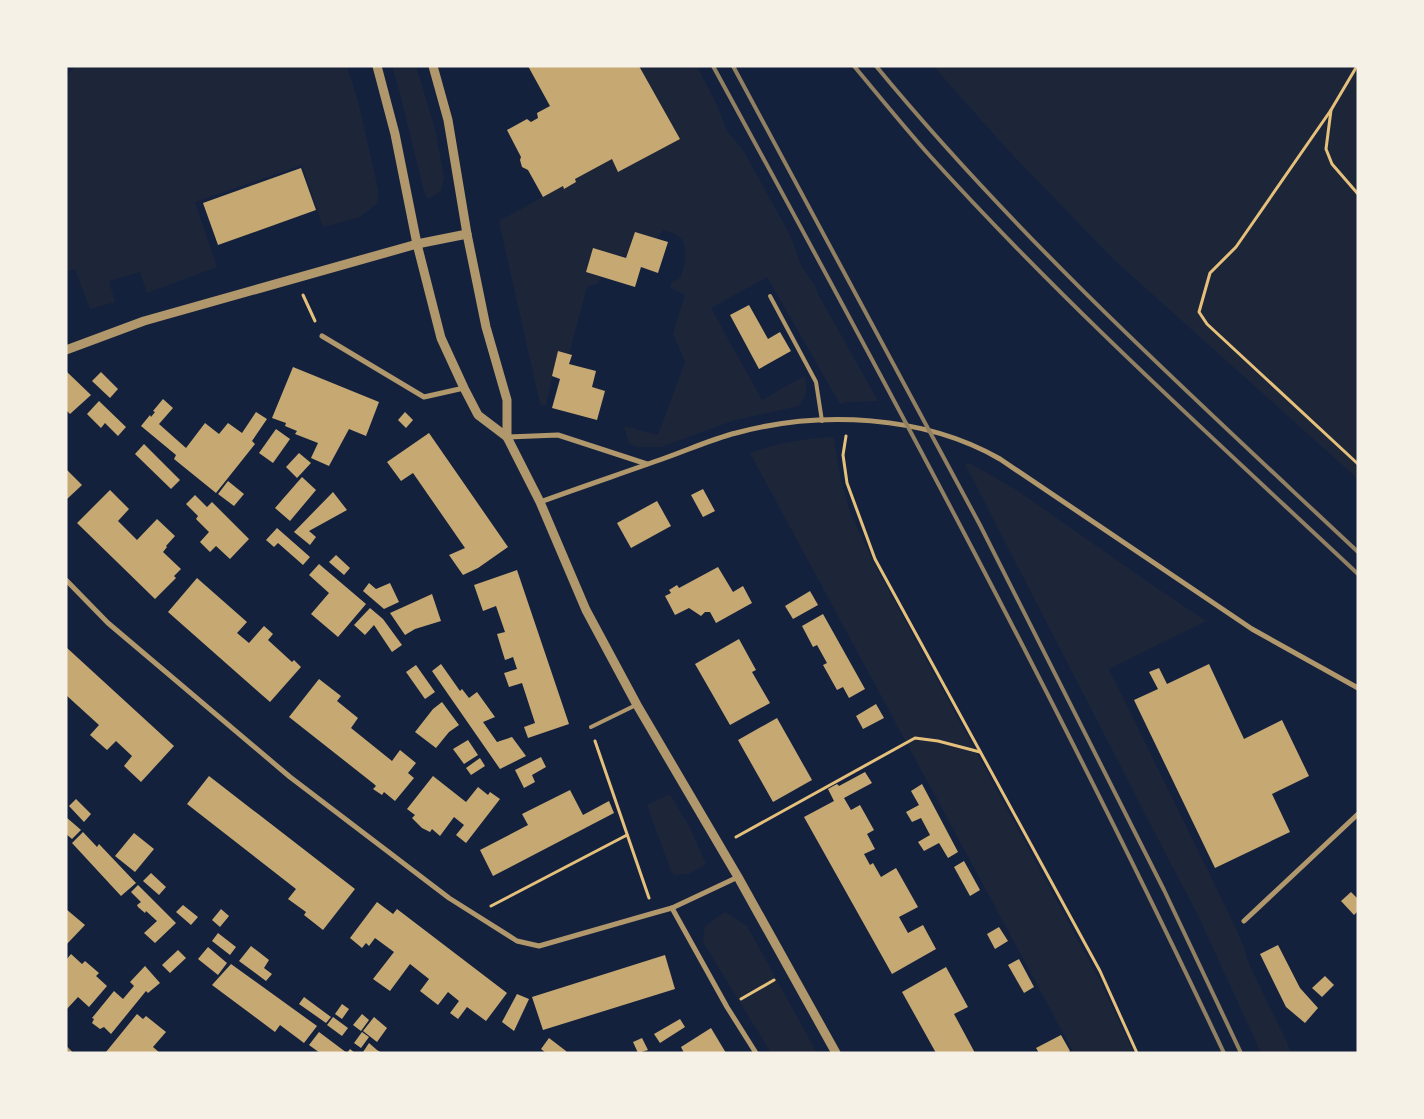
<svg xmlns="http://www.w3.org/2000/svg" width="1424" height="1119" viewBox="0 0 1424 1119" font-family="'Fira Sans',sans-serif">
<rect width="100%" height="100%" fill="#14213d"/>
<g fill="#1d2539">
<path d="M75,66H347L359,105L378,189V203L360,217L323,227L302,165L195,202L217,267L147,293L140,272L109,281L115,302L90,309L75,269L66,272V77Z"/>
<path d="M392,66H416L435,129L444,177L441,191L428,199L424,192L400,93Z"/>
<path d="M639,66H697L718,107L727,131L743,150L790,235L802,267L815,285L818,294L878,401L845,402L840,404L767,277L711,308L762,400L804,376C808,388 807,396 799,406L732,421L661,447H637L629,444L624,426L658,435L685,362L673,334L685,295L671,288V283L680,278C685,265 691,242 675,234C671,232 667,231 663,230C640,263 628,259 593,249L586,272L601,277L598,283L587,287L569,354L558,351L546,406L540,404L499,221L563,186L564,188L575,179L612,159L619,172L679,139Z"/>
<path d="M933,66H1358V479L1112,258L1007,149Z"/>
<path d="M828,437L834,438L840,475L850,512L876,567L1099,979L1134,1053H1074L750,453C778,443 798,440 828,437Z"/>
<path d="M965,464H971L1015,489L1151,584L1206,621L1109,669L1232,920L1244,947L1248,962L1292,1053H1261L1197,913L1172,866Z"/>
<path d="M670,794L690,828L706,864L689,874L674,875L671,871L647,805Z"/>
<path d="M725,912L747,926L817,1053H771L703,942L705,926Z"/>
</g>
<g fill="#c6a872">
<path d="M528,66H639L680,139L618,172L612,159L575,179L576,182L564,189L563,186L543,197L528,170L522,167L520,160L521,157L507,130L527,119L531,122L538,118L537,113L550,106Z"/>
<path d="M301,168L316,210L218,245L203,203Z"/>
<path d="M635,232L668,242L658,273L641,267L635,287L586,272L593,248L626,258Z"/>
<path d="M749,305L768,339L780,332L791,351L759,369L730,315Z"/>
<path d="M558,351L572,355L569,364L596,371L592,387L605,391L597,420L552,408L560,379L552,376Z"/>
<path d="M293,367L379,402L366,436L349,429L329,466L311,458L318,443L295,434L297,431L285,426L286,423L272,418Z"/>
<path d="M66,371L91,395L70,414L66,410Z"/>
<path d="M101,372L118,389L110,398L92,381Z"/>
<path d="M163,399L173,408L159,424L186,448L205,423L219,434L228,423L242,433L256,412L267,419L252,441L255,444L216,493L174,459L176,455L141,426L150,415L151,417L155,412L153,411Z"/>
<path d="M99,401L126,427L118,436L105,423L101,428L87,414Z"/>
<path d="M405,412L413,420L406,428L398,420Z"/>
<path d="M276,429L290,439L273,463L259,453Z"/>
<path d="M429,433L508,547L478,568L463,575L449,555L465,548L413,473L401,481L387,462Z"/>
<path d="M144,444L180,480L171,489L135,454Z"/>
<path d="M299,453L311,463L297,478L286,467Z"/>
<path d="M66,469L82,485L66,500Z"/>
<path d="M302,477L316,490L290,521L275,508Z"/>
<path d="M228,481L244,494L234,506L218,494Z"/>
<path d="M703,489L715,511L703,517L691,495Z"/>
<path d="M110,490L129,509L118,521L137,540L157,519L175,536L166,546L167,547L163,552L181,569L174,576L176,578L155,599L77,523Z"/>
<path d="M333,492L347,510L309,531L316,537L310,545L294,532Z"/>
<path d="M195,495L207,507L212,502L249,539L230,559L216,546L210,552L200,542L209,532L196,519L198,516L186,504Z"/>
<path d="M657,501L671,526L631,548L617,523Z"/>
<path d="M277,528L310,557L303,565L278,543L274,547L266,540Z"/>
<path d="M336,555L350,568L344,575L329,562Z"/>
<path d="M319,564L366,604L338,637L311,614L329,593L309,575Z"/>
<path d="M718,567L733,592L743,586L752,603L716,623L710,612H705L701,616L689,608L675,615L665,596L671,593L669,590L677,585L679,588Z"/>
<path d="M517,570L569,724L528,738L524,727L535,723L522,683L509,687L504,673L517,669L513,657L505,660L497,634L505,632L496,606L483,611L474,585Z"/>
<path d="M197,578L247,622L237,633L249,643L264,626L273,634L268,640L292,662L294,660L301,667L270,702L168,612Z"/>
<path d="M369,583L376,589L390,583L399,602L384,609L363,591Z"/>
<path d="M810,591L818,605L793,619L785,606Z"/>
<path d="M432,594L441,621L415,629L405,635L390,613Z"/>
<path d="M370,608L383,619L402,645L392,652L374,625L365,635L354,625Z"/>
<path d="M823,614L865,689L849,698L843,687L837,690L823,665L827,663L817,645L813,647L802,626Z"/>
<path d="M739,639L756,670L752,672L770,703L730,725L695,664Z"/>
<path d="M66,647L174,746L141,782L124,766L132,756L116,741L107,750L90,735L99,725L66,695Z"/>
<path d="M441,664L460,691L462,689L469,698L477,692L495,717L483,722L497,742L512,737L526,756L500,769L432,671Z"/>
<path d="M1209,664L1244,739L1282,720L1309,776L1272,794L1290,832L1215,868L1134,700L1158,689L1149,672L1159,668L1167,684Z"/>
<path d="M416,665L435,692L425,699L406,672Z"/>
<path d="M319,679L341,696L337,701L358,718L351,728L392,761L400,750L416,763L408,773L414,778L395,801L384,792L382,795L373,789L376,786L374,784L289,717Z"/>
<path d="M442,702L459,725L449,732L436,748L415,732L433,709Z"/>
<path d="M876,704L884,718L863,729L856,716Z"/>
<path d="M777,718L812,780L773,802L738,740Z"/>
<path d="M468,740L478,755L464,764L453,749Z"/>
<path d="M541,757L546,767L532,775L535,782L524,788L515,770Z"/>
<path d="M480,758L485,766L471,775L466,768Z"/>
<path d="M865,772L872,783L844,798L851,810L860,805L874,830L867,834L875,849L864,854L870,865L873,863L881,877L896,868L918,907L899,917L908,933L923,925L936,949L892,974L804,817L834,801L828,789L837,784L839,786Z"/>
<path d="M209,776L355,889L323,930L304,915L306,912L288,899L296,889L187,804Z"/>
<path d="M433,776L466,802L478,787L488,795L490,792L500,799L466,843L456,835L464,825L454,817L440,836L432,829L430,832L422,828L412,818L415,815L407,809Z"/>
<path d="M922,784L958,852L948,858L939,843L924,851L918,842L930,835L921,818L912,822L906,812L919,805L911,791Z"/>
<path d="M570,790L583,815L609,801L614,813L493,876L480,850L528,825L522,814Z"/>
<path d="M76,799L91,814L84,822L69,806Z"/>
<path d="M66,817L81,830L72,839L66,834Z"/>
<path d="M83,832L97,847L99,844L136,883L121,896L72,843Z"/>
<path d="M134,833L154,849L135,872L115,856Z"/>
<path d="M964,861L980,890L970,896L954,867Z"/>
<path d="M151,873L166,887L159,895L143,881Z"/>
<path d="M138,885L176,923L155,943L144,933L157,921L146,911L145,913L138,907L137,905L141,902L131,892Z"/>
<path d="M1351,892L1358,899V911L1354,915L1341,901Z"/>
<path d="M377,902L393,914L397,909L507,993L486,1021L467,1007L458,1019L450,1013L459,1001L448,992L438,1005L420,991L429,979L410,964L390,991L373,979L394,952L375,938L369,946L366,943L362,948L350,938Z"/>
<path d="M183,905L198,917L191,925L176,912Z"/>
<path d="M66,909L85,925L66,945Z"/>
<path d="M221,909L229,916L220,927L212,920Z"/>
<path d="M999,927L1008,941L995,949L987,934Z"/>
<path d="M218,933L236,947L230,955L212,941Z"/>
<path d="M1278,945L1300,988L1318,1008L1305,1023L1286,1007L1260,954Z"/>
<path d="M251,946L269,960L264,968L272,974L266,981L239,961Z"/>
<path d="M208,947L227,963L218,975L198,959Z"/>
<path d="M178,950L186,958L170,973L162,965Z"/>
<path d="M71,954L82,964L85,961L99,973L96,976L107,986L89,1007L78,997L66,1010V960Z"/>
<path d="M665,955L675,989L543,1030L532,997Z"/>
<path d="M1019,959L1034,987L1024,993L1008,965Z"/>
<path d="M231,964L317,1026L304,1043L280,1025L275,1032L212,985Z"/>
<path d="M145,966L160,983L148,993L146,991L111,1034L104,1027L100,1029L92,1023L94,1019L92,1018L114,991L123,999L134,986L130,982Z"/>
<path d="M946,967L968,1007L954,1014L975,1053H936L902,992Z"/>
<path d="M1325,976L1334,985L1322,997L1312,988Z"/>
<path d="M517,994L529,999L514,1031L502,1022Z"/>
<path d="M304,997L331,1017L326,1023L299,1004Z"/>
<path d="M342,1004L349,1009L342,1019L335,1014Z"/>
<path d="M137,1014L143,1019L146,1016L166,1032L153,1047L160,1053H107L106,1052Z"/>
<path d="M362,1014L369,1020L361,1031L353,1025Z"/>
<path d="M333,1017L348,1028L342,1036L327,1025Z"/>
<path d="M374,1017L387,1028L377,1042L363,1031Z"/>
<path d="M680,1019L685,1027L660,1043L654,1034Z"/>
<path d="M711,1028L726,1053H684L681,1047Z"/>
<path d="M319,1032L347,1053L350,1049L355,1053H320L309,1045Z"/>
<path d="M362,1032L369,1037L361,1048L354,1043Z"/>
<path d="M1061,1035L1070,1051L1067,1053H1039L1036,1048Z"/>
<path d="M549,1038L566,1051L567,1053H546L541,1049Z"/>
<path d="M642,1038L648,1050L638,1053L633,1042Z"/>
<path d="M369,1043L377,1050L382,1053L363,1052Z"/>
</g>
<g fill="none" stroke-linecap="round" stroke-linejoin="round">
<g stroke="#e5c07b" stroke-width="3">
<path d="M1357,66L1331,110L1326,149L1332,164L1358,194"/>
<path d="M1331,110L1236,247L1210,273L1199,312L1207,324L1358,464"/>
<path d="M303,295L315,321"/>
<path d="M846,436L843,455L847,483L875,559L1100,971L1137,1053"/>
<path d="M595,741L649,898"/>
<path d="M736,837L915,738L938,741L980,752"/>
<path d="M491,906L627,835"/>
<path d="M741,999L774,980"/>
</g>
<g stroke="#b1986c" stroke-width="4">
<path d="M770,296L816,382L822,421"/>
<path d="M591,727L636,705"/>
</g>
<g stroke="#b1986c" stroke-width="5">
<path d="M322,336L424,397L464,388"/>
<path d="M507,437L558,435L647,464"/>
<path d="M540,502C581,487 623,473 665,458C688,450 712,439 736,433C820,410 924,415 1000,459L1252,629L1358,688"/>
<path d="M66,580L108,623L290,777L449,898L517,941L539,946L654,913L672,908L738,877"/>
<path d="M672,908L727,1007L756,1053"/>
<path d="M1244,921L1358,814"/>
<path d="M66,1049L70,1053"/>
</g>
<g stroke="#b1986c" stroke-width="9">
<path d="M377,66L395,134L417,244L441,338L464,388L478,415L507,437L540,502L586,610L637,705L738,877L836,1053"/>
<path d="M433,66L448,120L467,234L486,327L507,400V437"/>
<path d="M66,350L144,321L417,244L467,234"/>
</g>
<g stroke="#918062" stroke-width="4">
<path d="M713,66C891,392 1066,717 1224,1053"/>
<path d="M733,66L980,525L1164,890L1241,1053"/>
<path d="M854,66C879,96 904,127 930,156C1064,304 1213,438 1358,574"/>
<path d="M876,66C1021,242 1192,396 1358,552"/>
</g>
</g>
<rect width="1424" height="1119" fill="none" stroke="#f6f1e7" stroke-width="135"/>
</svg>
